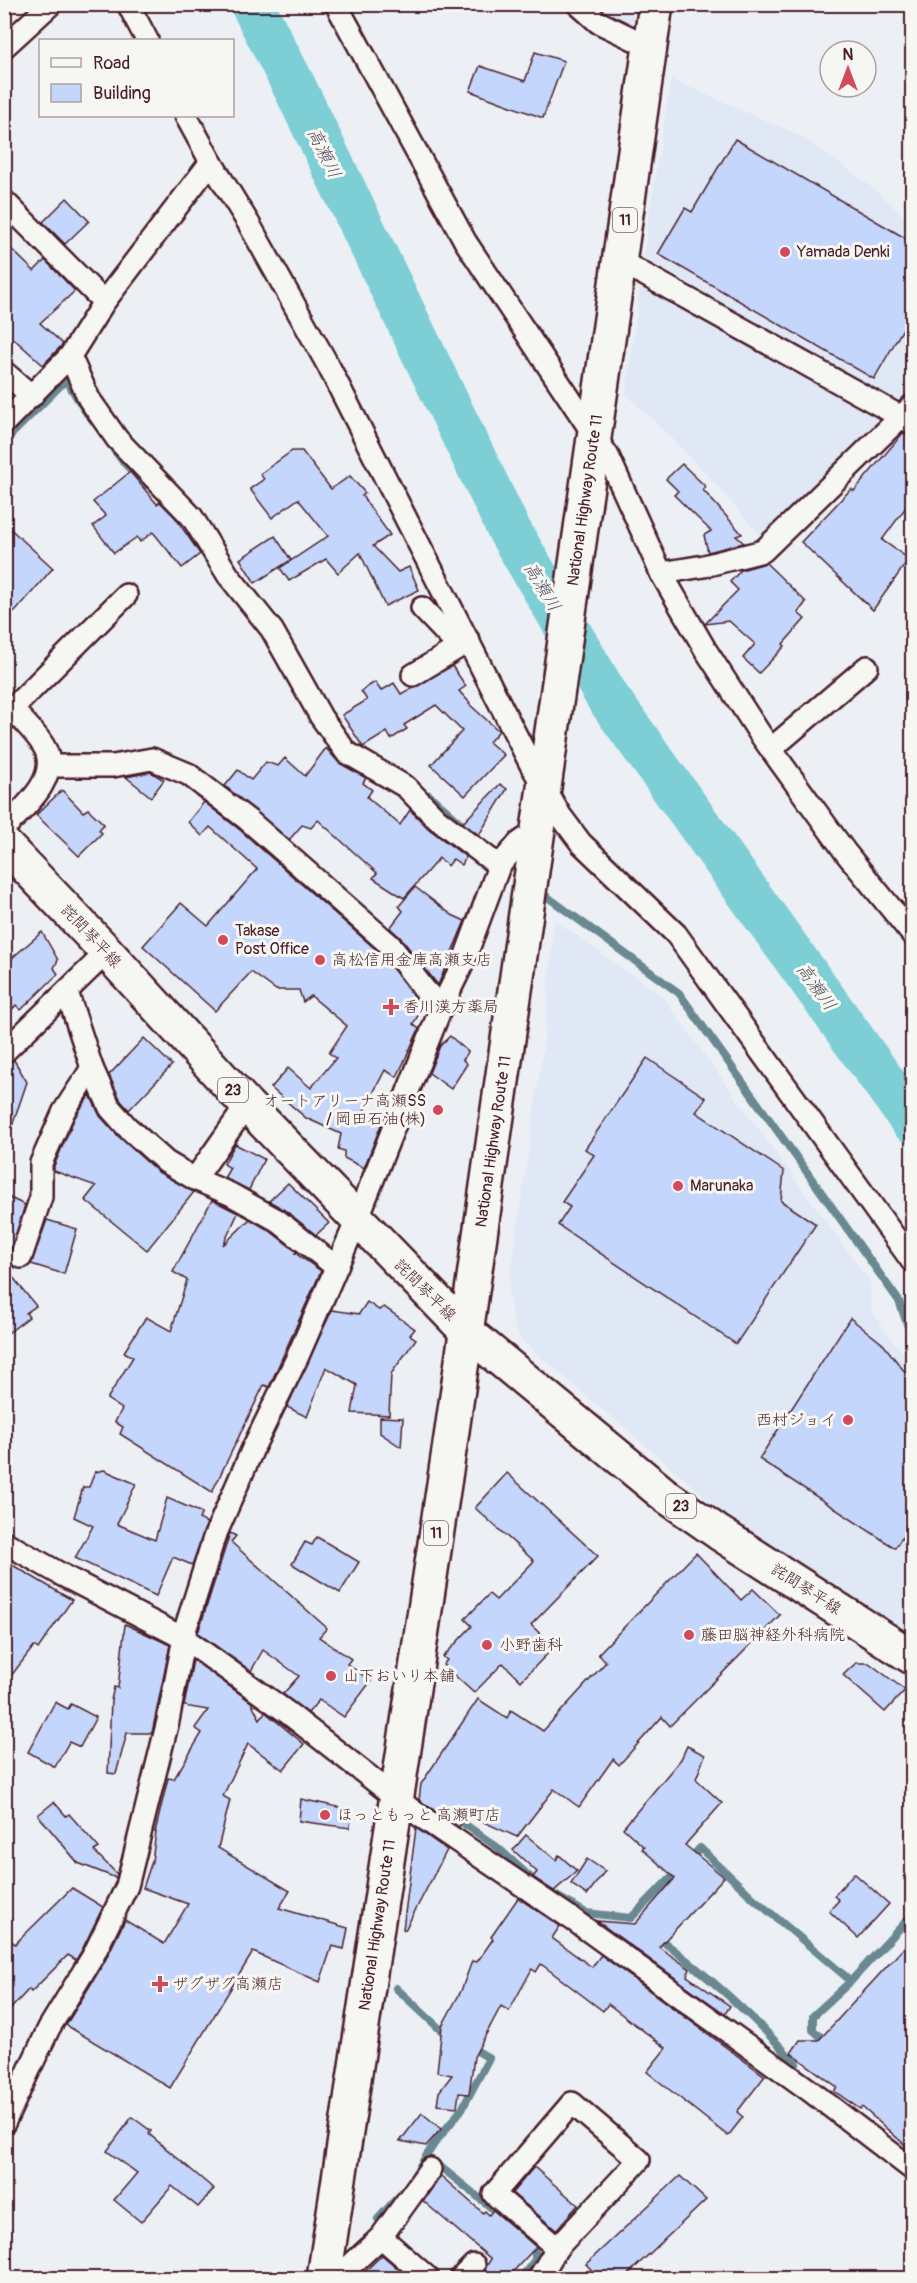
<svg xmlns="http://www.w3.org/2000/svg" width="917" height="2283" viewBox="0 0 917 2283" font-family="Pangolin,'Klee One',sans-serif">
<rect width="100%" height="100%" fill="#ecf0f4"/>
<filter id="ink" filterUnits="userSpaceOnUse"><feTurbulence type="fractalNoise" baseFrequency=".0167" numOctaves="2"/><feDisplacementMap in="SourceGraphic" scale="12" xChannelSelector="R" yChannelSelector="G"/><feConvolveMatrix kernelMatrix="1 2 1 2 8 2 1 2 1" color-interpolation-filters="sRGB"/></filter>
<g filter="url(#ink)">
<g fill="#e0e8f6">
<path d="M578,5H635L630,39Z"/>
<path d="M671,79L801,136L867,183L912,223V391L887,423L763,539L705,472L626,394L649,215Z"/>
<path d="M554,920L662,996L870,1282L871,1311L912,1365V1640L730,1520L677,1472L524,1343L514,1327L508,1293L544,1041Z"/>
</g>
<g fill="none" stroke-linecap="round" stroke-linejoin="round">
<g stroke="#698891" stroke-width="8">
<path d="M4,442L66,380L87,414"/>
<path d="M114,450L125,464L147,485"/>
<path d="M429,795L473,834"/>
<path d="M538,890L679,993L899,1301L912,1338"/>
<path d="M208,1629L199,1623L212,1579"/>
<path d="M463,1823L497,1847L541,1887"/>
<path d="M689,1860L700,1848L753,1898L851,1981L912,1915"/>
<path d="M551,1893L586,1913L631,1918L678,1870"/>
<path d="M656,1936C708,1976 752,2014 796,2064"/>
<path d="M396,1988L443,2032L450,2036"/>
<path d="M829,2044L813,2030V2016L851,1981"/>
<path d="M442,2168L535,2243V2260L521,2278"/>
<path d="M413,2177L434,2144L462,2109L489,2058L469,2046"/>
<path d="M378,2219L397,2198"/>
</g>
<path stroke="#7dced5" stroke-width="44" d="M252,4L295,88L509,530L608,698L912,1121"/>
</g>
<g fill="#c4d6fc" stroke="#4a1f2b" stroke-width="1.5">
<path d="M535,52L564,61L543,118L470,91L480,66L525,81Z"/>
<path d="M735,139L912,242V313L874,379L658,254L685,208L692,212Z"/>
<path d="M67,198L89,221L65,244L43,222Z"/>
<path d="M4,242L34,271L45,260L75,291L40,323L63,344L43,365L14,339L4,348Z"/>
<path d="M903,433L912,436V499L882,540L909,559L873,610L801,542L851,489L854,491Z"/>
<path d="M292,451H302L331,489L350,476L365,493L362,496L390,535L373,546L398,572L409,567L419,590L385,606L360,553L338,573L326,559L289,581L280,568L328,536L298,499L272,518L250,489L264,479L260,474Z"/>
<path d="M682,464L706,487L703,490L742,534L736,536L744,543L708,552L704,535L711,531L674,495L678,491L666,479Z"/>
<path d="M130,472L157,504L160,502L175,517L200,554L182,568L153,532L140,542L137,537L114,553L93,526L106,516L93,502Z"/>
<path d="M4,523L53,568L15,612L4,602Z"/>
<path d="M275,536L291,560L255,583L240,559Z"/>
<path d="M766,563L806,602L798,613L805,619L783,644L785,646L759,673L743,658L755,644L729,621L705,624L738,590L730,582L741,570Z"/>
<path d="M452,666L466,686L459,691L470,703L469,704L499,731L489,742L504,755L465,796L431,765L462,731L436,705L404,725L407,729L391,739L387,732L363,747L342,715L367,700L361,691L375,682L381,691L394,683L401,694Z"/>
<path d="M326,748L339,763L366,778L363,783L372,790L367,797L400,825L410,810L429,829L466,857L462,865L453,859L448,866L439,858L404,898L373,878L377,873L318,820L311,828L302,825L289,840L225,786L238,770L251,780L266,762L278,766L285,758L305,776Z"/>
<path d="M151,772L164,780L151,797L126,777Z"/>
<path d="M500,784L507,789L479,835L463,823Z"/>
<path d="M62,790L83,812L88,809L104,824L99,830L102,833L79,856L36,815Z"/>
<path d="M204,802L240,830L381,954L423,1007L413,1024L419,1029L397,1077L385,1070L364,1111L383,1120L364,1168L344,1158V1151L338,1149L341,1134L306,1118L271,1088L288,1068L311,1088L336,1058L329,1053L347,1026L311,996L303,1002L299,990H276L251,972L215,1011L143,946L181,903L208,926L257,869L210,827L202,836L188,822Z"/>
<path d="M415,887L452,915L465,921L438,985L400,937L390,928L403,911L399,906Z"/>
<path d="M42,932L58,960L54,968L58,974L21,1010L16,1005L4,1019V965Z"/>
<path d="M450,1036L468,1052L463,1060L467,1064L451,1089L429,1073L440,1046Z"/>
<path d="M144,1038L172,1065L129,1110L121,1101L109,1075Z"/>
<path d="M647,1058L706,1098L696,1112L784,1171L781,1201L816,1224L736,1344L558,1225L570,1207L562,1202L594,1155L585,1149Z"/>
<path d="M14,1060L27,1082L8,1138H4V1064Z"/>
<path d="M90,1095L100,1116L118,1136L158,1172L194,1192L147,1250L85,1200L96,1186L54,1171V1166L75,1117Z"/>
<path d="M235,1144L264,1159L249,1190L224,1178L230,1168L224,1164Z"/>
<path d="M288,1183L329,1223L316,1235L285,1210L269,1201Z"/>
<path d="M10,1198L25,1205L9,1257L4,1256V1208Z"/>
<path d="M212,1200L238,1213L223,1245L250,1219L270,1231L297,1252L295,1253L321,1271L269,1387L264,1385L212,1492L120,1434L123,1427L115,1422L122,1409L107,1399L133,1357L124,1352L146,1317L171,1331L187,1280L173,1272Z"/>
<path d="M47,1220L77,1229L64,1274L31,1264Z"/>
<path d="M4,1266L36,1306L26,1313L29,1317L4,1336Z"/>
<path d="M367,1302L379,1310L384,1307L415,1329L410,1335L416,1339L391,1374L389,1415L352,1413L357,1385L326,1367L307,1417L287,1407L332,1310L359,1314Z"/>
<path d="M850,1318L883,1344L912,1381V1523L895,1548L759,1459Z"/>
<path d="M380,1417L403,1418L401,1447L380,1433Z"/>
<path d="M104,1470L136,1484L117,1524L155,1540L167,1498L202,1513L199,1519L207,1523L192,1565L173,1557L156,1596L75,1558L93,1526L74,1517L83,1487H89L95,1472Z"/>
<path d="M507,1473L598,1556L531,1625L554,1647L521,1681L503,1663L474,1693L443,1665L447,1660L443,1657L472,1626L465,1619L489,1594L496,1600L534,1561L475,1508Z"/>
<path d="M230,1533L236,1536L231,1542L327,1628L319,1637L351,1659L347,1664L371,1681L344,1717L319,1700L308,1713L283,1694L299,1676L263,1650L251,1671L198,1633Z"/>
<path d="M317,1537L359,1562L340,1593L292,1564L305,1542L312,1545Z"/>
<path d="M696,1553L741,1600L753,1589L780,1615L670,1726L662,1717L619,1765L613,1759L579,1807L554,1789L517,1837L466,1814L459,1827L419,1800L421,1784L478,1699L507,1718L511,1710L543,1731L606,1662L598,1654Z"/>
<path d="M4,1560L72,1600L38,1649L34,1646L4,1685Z"/>
<path d="M125,1624L170,1645L152,1733H127L116,1774L108,1773L111,1700L114,1687L118,1688Z"/>
<path d="M193,1660L251,1702L260,1719L265,1712L304,1744L283,1770L248,1744L223,1796L230,1800L218,1848L290,1891L279,1908L348,1928L344,1949L332,1946L320,1982L253,1952L170,2088L66,2025L104,1963L125,1920L164,1944L188,1904L143,1888L152,1861L156,1832H155L168,1778L174,1779L202,1733L195,1728L208,1710L184,1706Z"/>
<path d="M856,1663H869L905,1690L885,1712L843,1675Z"/>
<path d="M55,1702L68,1709L71,1704L96,1717L80,1747L69,1742L55,1767L28,1752Z"/>
<path d="M687,1746L705,1755L696,1779L722,1803L685,1845L724,1877L659,1947L690,1969L687,1976L730,2006L725,2014L597,1921L635,1924L675,1878L642,1849L644,1847L623,1828L681,1759Z"/>
<path d="M301,1799L352,1810L350,1828L299,1821Z"/>
<path d="M54,1802L66,1816L69,1814L99,1848L94,1851L117,1874L116,1878L78,1863L38,1815Z"/>
<path d="M416,1828L447,1850L405,1930L403,1929Z"/>
<path d="M526,1835L556,1860L559,1855L577,1871L554,1891L533,1877L537,1872L513,1850Z"/>
<path d="M587,1859L605,1871L587,1895L571,1884Z"/>
<path d="M854,1873L889,1904L858,1938L829,1911L839,1900L834,1896Z"/>
<path d="M72,1888L103,1907L82,1950L76,1960L68,1955L31,1992L29,1989L4,2016V1934L15,1944Z"/>
<path d="M518,1898L560,1926L552,1938L592,1967L601,1955L765,2076L737,2112L743,2117L728,2136L647,2072L666,2048L608,2004L603,2011L541,1964L536,1972L532,1969L509,2011L501,2006L474,2057L469,2094L459,2093L457,2107L437,2105L439,2092L452,2075L437,2072L442,2026L461,1991L472,1961L477,1962L493,1939L491,1937Z"/>
<path d="M912,1939V2151L862,2107L860,2109L834,2091L837,2087L791,2053L800,2040H819Z"/>
<path d="M422,2113L441,2129L426,2146L400,2141Z"/>
<path d="M132,2117L151,2131L149,2134L214,2189L198,2207L172,2186L141,2222L114,2200L137,2173L107,2151Z"/>
<path d="M534,2167L578,2205L556,2230L512,2193Z"/>
<path d="M441,2176L483,2213L485,2211L489,2215L493,2210L536,2247L507,2278H479L491,2259L423,2201Z"/>
<path d="M680,2176L706,2200L624,2278H599L586,2264Z"/>
<path d="M382,2255L409,2278H358Z"/>
</g>
<g fill="none" stroke-linecap="round" stroke-linejoin="round">
<g stroke="#4a1f2b" stroke-width="26">
<g id="street">
<path d="M128,4L147,40"/>
<path d="M336,4L465,241L608,456L661,573L705,649L760,734L846,853L912,934"/>
<path d="M578,4L598,22L650,47"/>
<path d="M4,47L51,4"/>
<path d="M186,116L211,162L249,224L329,367L530,763L560,815L581,843L676,934L912,1261"/>
<path d="M4,201L104,302"/>
<path d="M620,261L912,423"/>
<path d="M70,356L89,399L117,439L192,517L228,575L272,630L321,717L346,752L406,787L437,819L499,866"/>
<path d="M4,372L32,396"/>
<path d="M4,423L70,356L104,302L211,162"/>
<path d="M661,573L704,566L763,551L912,406"/>
<path d="M422,608L459,647"/>
<path d="M413,675L469,641"/>
<path d="M771,749L867,667"/>
<path d="M49,766H113L152,759L188,774L248,820L390,945L424,989L441,1008"/>
<path d="M4,828C24,808 63,776 43,745C35,732 22,720 12,709L126,595"/>
<path d="M67,992L92,1068L110,1108L127,1127L166,1162L195,1179"/>
<path d="M4,1052L107,952"/>
<path d="M247,1105L195,1179L230,1194L277,1220L336,1267"/>
<path d="M21,1257L41,1197V1163L64,1111L92,1068"/>
<path d="M4,1542L64,1576L185,1639L288,1713L413,1811L575,1921L809,2090L912,2169"/>
<path d="M4,2123L49,2028L93,1956L127,1886L168,1721L186,1627L214,1538L254,1446L297,1358L357,1220L441,1008L463,963L499,866L519,843L539,829"/>
<path d="M381,2237L428,2278"/>
<path d="M337,2278L381,2237L430,2169"/>
<path d="M461,2278L474,2265"/>
<path d="M539,2278L557,2248L639,2160L572,2103L494,2194L557,2248"/>
</g>
</g>
<g stroke="#4a1f2b" stroke-width="38">
<path id="primary" d="M4,844L107,952L247,1105L466,1331L666,1496L719,1533L912,1657"/>
</g>
<g stroke="#4a1f2b" stroke-width="38">
<g id="highway">
<path id="s1" d="M324,2278L452,1431L656,4"/>
</g>
</g>
<use href="#street" stroke="#f6f6f2" stroke-width="21"/>
<use href="#primary" stroke="#f6f6f2" stroke-width="33"/>
<use href="#highway" stroke="#f6f6f2" stroke-width="33"/>
</g>
</g>
<g fill="#d1495b" stroke="#f6f6f2" stroke-width="2">
<circle cx="785" cy="252" r="6"/>
<circle cx="223" cy="940" r="6"/>
<circle cx="320" cy="960" r="6"/>
<path d="M388 998h6v6h6v6h-6v6h-6v-6h-6v-6h6z"/>
<circle cx="438" cy="1110" r="6"/>
<circle cx="678" cy="1186" r="6"/>
<circle cx="848" cy="1420" r="6"/>
<circle cx="689" cy="1635" r="6"/>
<circle cx="487" cy="1645" r="6"/>
<circle cx="331" cy="1676" r="6"/>
<circle cx="325" cy="1815" r="6"/>
<path d="M157 1975h6v6h6v6h-6v6h-6v-6h-6v-6h6z"/>
</g>
<g text-anchor="middle" dominant-baseline="central" stroke-width="6" stroke-linejoin="round" paint-order="stroke">
<g fill="#f6f6f2" stroke="#7e6067" stroke-width="1.5">
<rect x="613" y="208" width="24" height="24" rx="4.5"/>
<rect x="218" y="1078" width="30" height="24" rx="4.5"/>
<rect x="666" y="1494" width="30" height="24" rx="4.5"/>
<rect x="424" y="1521" width="24" height="24" rx="4.5"/>
</g>
<g font-size="15" font-weight="bold" fill="#4a1f2b">
<text x="625" y="220">11</text>
<text x="233" y="1090">23</text>
<text x="681" y="1506">23</text>
<text x="436" y="1533">11</text>
</g>
<g font-size="16" fill="#4a1f2b" stroke="#f6f6f2" text-anchor="start">
<text x="797" y="252">Yamada Denki</text>
<text x="235" y="931">Takase<tspan x="235" dy="18">Post Office</tspan></text>
<text x="332" y="960">高松信用金庫高瀬支店</text>
<text x="403" y="1007">香川漢方薬局</text>
<text x="426" y="1101" text-anchor="end">オートアリーナ高瀬SS<tspan x="426" dy="18">/ 岡田石油(株)</tspan></text>
<text x="690" y="1186">Marunaka</text>
<text x="836" y="1420" text-anchor="end">西村ジョイ</text>
<text x="701" y="1635">藤田脳神経外科病院</text>
<text x="499" y="1645">小野歯科</text>
<text x="343" y="1676">山下おいり本舗</text>
<text x="337" y="1815">ほっともっと 高瀬町店</text>
<text x="172" y="1984">ザグザグ高瀬店</text>
</g>
<g font-size="16" fill="#4a1f2b" stroke="#f6f6f2">
<text stroke="none"><textPath href="#s1" startOffset="1797">National Highway Route 11</textPath></text>
<text transform="translate(91 936) rotate(47)">詫間琴平線</text>
<text stroke="none"><textPath href="#s1" startOffset="1149">National Highway Route 11</textPath></text>
<text transform="translate(425 1290) rotate(45)">詫間琴平線</text>
<text transform="translate(806 1589) rotate(33)">詫間琴平線</text>
<text stroke="none"><textPath href="#s1" startOffset="357">National Highway Route 11</textPath></text>
</g>
<g font-size="18" font-style="italic" fill="#59545e" stroke="#f6f6f2">
<text transform="translate(324 153) rotate(64)">高瀬川</text>
<text transform="translate(542 587) rotate(59)">高瀬川</text>
<text transform="translate(816 987) rotate(54)">高瀬川</text>
</g>
</g>
<rect width="917" height="2283" fill="none" stroke="#f6f6f2" stroke-width="24"/>
<rect x="12" y="12" width="893" height="2259" fill="none" stroke="#4a1f2b" stroke-width="2" filter="url(#ink)"/>
<rect x="39" y="39" width="195" height="78" fill="#f6f6f2" stroke="#b1a0a2" stroke-width="1.5"/>
<rect x="51" y="58" width="30" height="9" fill="#f6f6f2" stroke="#b1a0a2" stroke-width="1.5"/>
<text x="93" y="69" font-size="18" fill="#4a1f2b">Road</text>
<rect x="51" y="84" width="30" height="18" fill="#c4d6fc" stroke="#b1a0a2" stroke-width="1.5"/>
<text x="93" y="99" font-size="18" fill="#4a1f2b">Building</text>
<g transform="translate(848 69)"><circle r="28" fill="#f6f6f2" stroke="#b1a0a2" stroke-width="1.5"/>
<path d="M0-4.5L10 22L0 15L-10 22Z" fill="#d1495b"/>
<text y="-9" font-size="16" font-weight="bold" text-anchor="middle" fill="#4a1f2b">N</text>
</g>
</svg>
